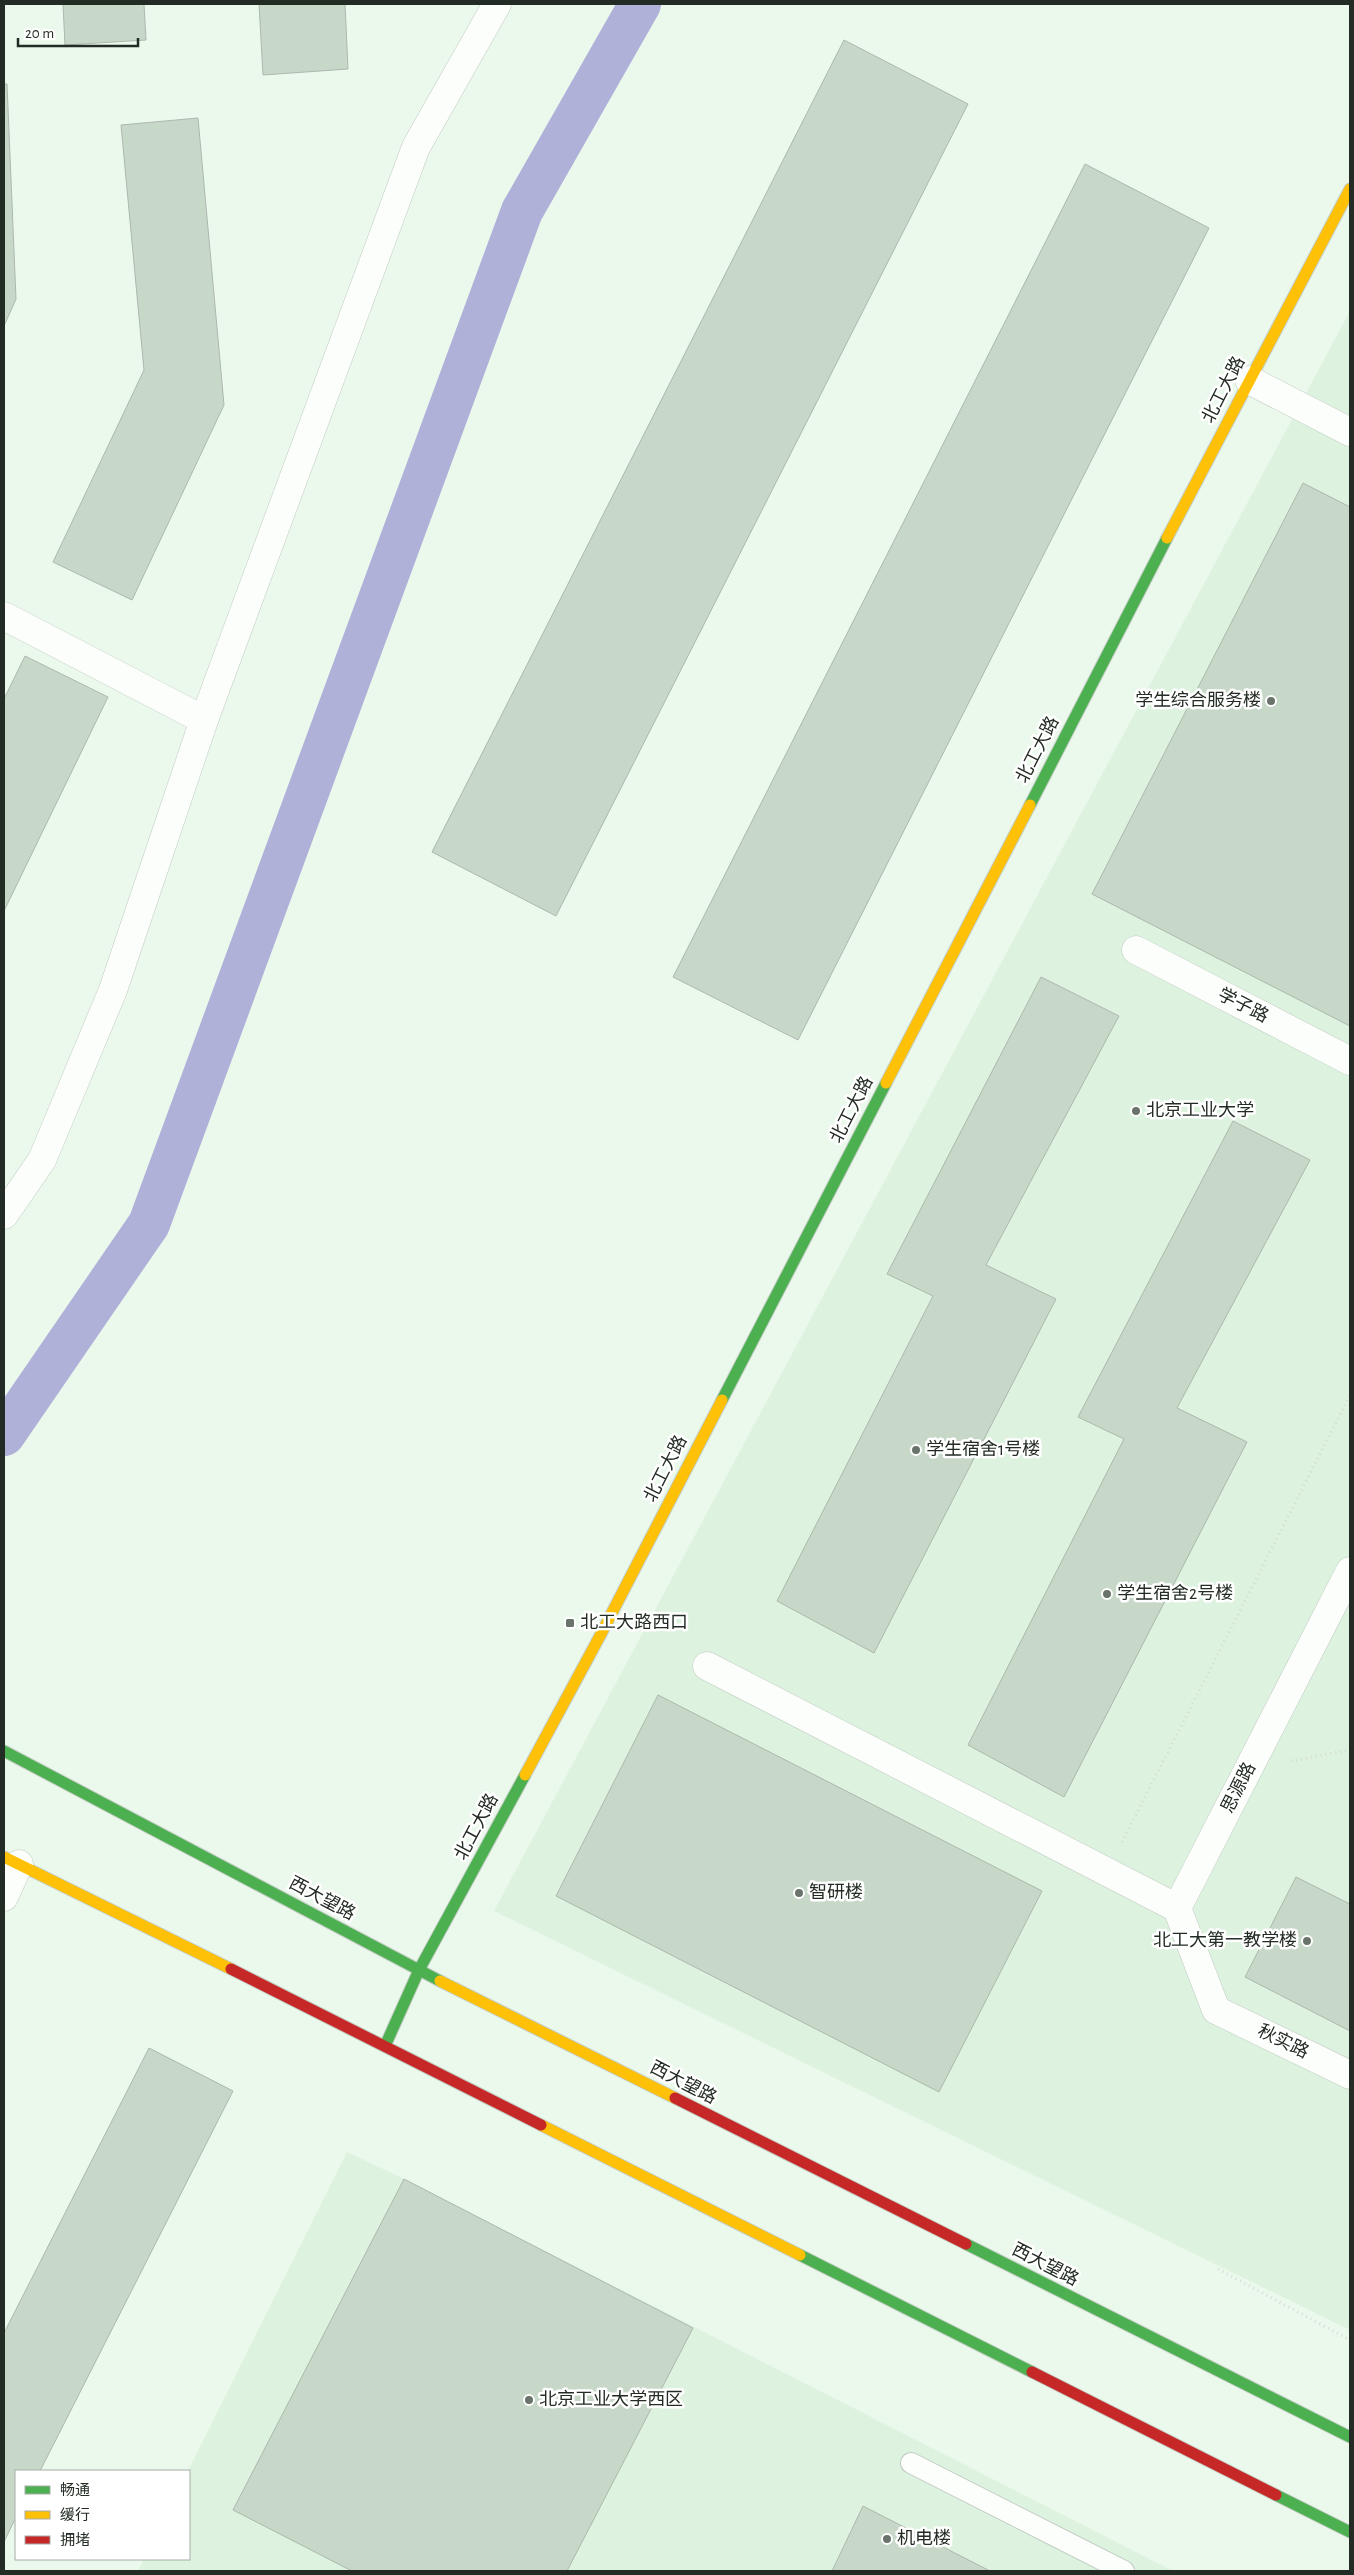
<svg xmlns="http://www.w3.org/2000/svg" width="1354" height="2575" viewBox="0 0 1354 2575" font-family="'Alegreya Sans','Noto Sans SC',sans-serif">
<rect width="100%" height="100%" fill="#ebf8ec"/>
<g fill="#ddf2df">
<path d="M1350,311V2330L494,1911Z"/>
<path d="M347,2152L404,2179L1173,2571H138L144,2559H189L188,2471Z"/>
</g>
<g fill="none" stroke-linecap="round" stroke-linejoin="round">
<path stroke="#afb1d9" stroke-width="42" d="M4,1435L149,1224L522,211L640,4"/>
</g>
<g fill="#c7d8c9" stroke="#adb7ae">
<path d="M63,4H144L146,40L65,45Z"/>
<path d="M259,4H345L348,69L263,75Z"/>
<path d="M844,40L968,104L556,916L432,852Z"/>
<path d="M4,84H7L16,299L4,326Z"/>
<path d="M198,118L224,405L132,600L53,562L144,370L121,125Z"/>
<path d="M1085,164L1209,228L798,1040L673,977Z"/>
<path d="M1303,483L1350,507V1026L1092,894Z"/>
<path d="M25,656L108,697L4,911V699Z"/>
<path d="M1041,977L1119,1016L986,1265L1056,1299L874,1653L777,1601L933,1296L887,1274Z"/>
<path d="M1233,1121L1310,1160L1177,1408L1247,1442L1064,1797L968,1745L1124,1439L1078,1417Z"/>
<path d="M658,1695L1042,1891L939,2092L556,1896Z"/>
<path d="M1296,1877L1350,1904V2031L1245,1977Z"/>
<path d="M149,2048L233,2091L40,2471H16V2517L4,2542V2333Z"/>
<path d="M404,2179L693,2328L567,2571H352L233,2510Z"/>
<path d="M863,2506L990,2571H832Z"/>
</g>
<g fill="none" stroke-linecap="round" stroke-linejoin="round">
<g stroke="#c2ccc3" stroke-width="22">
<path id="lane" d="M911,2463L1124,2571"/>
</g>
<g stroke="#c2ccc3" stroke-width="29">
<g id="street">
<path d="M1249,380L1350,432"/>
<path d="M4,616L204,720"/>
<path d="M1136,950L1350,1061"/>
<path d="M4,1215L42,1160L113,990L204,720L416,147L497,4"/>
<path d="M1350,1571L1177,1908L1216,2010L1350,2075"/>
<path d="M707,1666L1177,1908"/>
<path d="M4,1897L19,1864"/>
</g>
</g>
<g stroke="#c2ccc3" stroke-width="13">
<g id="fast">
<path d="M1030,805L1167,538"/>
<path d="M722,1400L886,1083"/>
<path d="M4,1751L440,1981"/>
<path d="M385,2046L419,1970L525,1775"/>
<path d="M966,2244L1350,2437"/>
<path d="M800,2255L1032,2372"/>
<path d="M1276,2495L1350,2532"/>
</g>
</g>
<g stroke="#c2ccc3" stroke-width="13">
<g id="slow">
<path d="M1167,538L1350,189"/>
<path d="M886,1083L1030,805"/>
<path d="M525,1775L601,1634L722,1400"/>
<path d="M4,1857L231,1969"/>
<path d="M440,1981L675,2098"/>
<path d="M541,2125L800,2255"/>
</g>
</g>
<g stroke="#c2ccc3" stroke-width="13">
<g id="jam">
<path d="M231,1969L541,2125"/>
<path d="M675,2098L966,2244"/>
<path d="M1032,2372L1276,2495"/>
</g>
</g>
<g stroke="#d6dad7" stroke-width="3" stroke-dasharray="1 4" stroke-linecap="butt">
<path d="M1291,1761L1350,1750"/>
<path d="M1122,1842L1350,1395"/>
<path d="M1218,2269L1350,2340"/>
</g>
<use href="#lane" stroke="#fcfefc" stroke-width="20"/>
<use href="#street" stroke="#fcfefc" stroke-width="28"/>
<use href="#fast" stroke="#4caf50" stroke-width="11"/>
<use href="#slow" stroke="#ffc107" stroke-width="11"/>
<use href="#jam" stroke="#c62828" stroke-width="11"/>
</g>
<g fill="#69736a" stroke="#fff" stroke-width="2">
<circle cx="1271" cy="701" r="5"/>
<circle cx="1136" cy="1111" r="5"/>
<circle cx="916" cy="1450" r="5"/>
<circle cx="1107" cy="1594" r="5"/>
<rect x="565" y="1618" width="10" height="10" rx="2.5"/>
<circle cx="799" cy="1893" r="5"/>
<circle cx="1307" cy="1941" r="5"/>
<circle cx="529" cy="2400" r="5"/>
<circle cx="887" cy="2539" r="5"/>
</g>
<g text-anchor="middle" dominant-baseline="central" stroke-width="5" stroke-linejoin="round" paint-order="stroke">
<g font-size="18" fill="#232c24" stroke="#fff">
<text transform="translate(1224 390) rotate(-63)">北工大路</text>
<text transform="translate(1038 750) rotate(-63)">北工大路</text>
<text transform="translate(1243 1006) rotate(27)">学子路</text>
<text transform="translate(852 1110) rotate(-63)">北工大路</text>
<text transform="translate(666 1469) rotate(-63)">北工大路</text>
<text transform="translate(1239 1788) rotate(-63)">思源路</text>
<text transform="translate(477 1827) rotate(-62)">北工大路</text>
<text transform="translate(322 1899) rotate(28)">西大望路</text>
<text transform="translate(1283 2042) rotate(26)">秋实路</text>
<text transform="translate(683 2083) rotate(27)">西大望路</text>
<text transform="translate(1045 2265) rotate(27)">西大望路</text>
</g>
<g font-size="18" fill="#232c24" stroke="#fff" text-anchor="start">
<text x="1261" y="701" text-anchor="end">学生综合服务楼</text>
<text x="1146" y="1111">北京工业大学</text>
<text x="926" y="1450">学生宿舍1号楼</text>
<text x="1117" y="1594">学生宿舍2号楼</text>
<text x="580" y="1623">北工大路西口</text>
<text x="809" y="1893">智研楼</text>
<text x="1297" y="1941" text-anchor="end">北工大第一教学楼</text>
<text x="539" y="2400">北京工业大学西区</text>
<text x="897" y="2539">机电楼</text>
</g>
</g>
<rect width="1354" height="2575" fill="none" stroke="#232c24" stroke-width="10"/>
<rect x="15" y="2470" width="175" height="90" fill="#ffffff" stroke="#a7aba7"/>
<rect x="25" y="2486" width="25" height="8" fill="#4caf50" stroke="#a7aba7"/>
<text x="60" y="2495" font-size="15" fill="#232c24">畅通</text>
<rect x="25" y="2511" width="25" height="8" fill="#ffc107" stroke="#a7aba7"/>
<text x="60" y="2520" font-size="15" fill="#232c24">缓行</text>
<rect x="25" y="2536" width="25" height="8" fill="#c62828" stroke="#a7aba7"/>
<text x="60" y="2545" font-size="15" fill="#232c24">拥堵</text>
<path d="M18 38v8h120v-8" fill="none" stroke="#232c24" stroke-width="2.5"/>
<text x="25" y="38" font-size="15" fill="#232c24" stroke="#ffffff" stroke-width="4" paint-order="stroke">20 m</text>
</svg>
